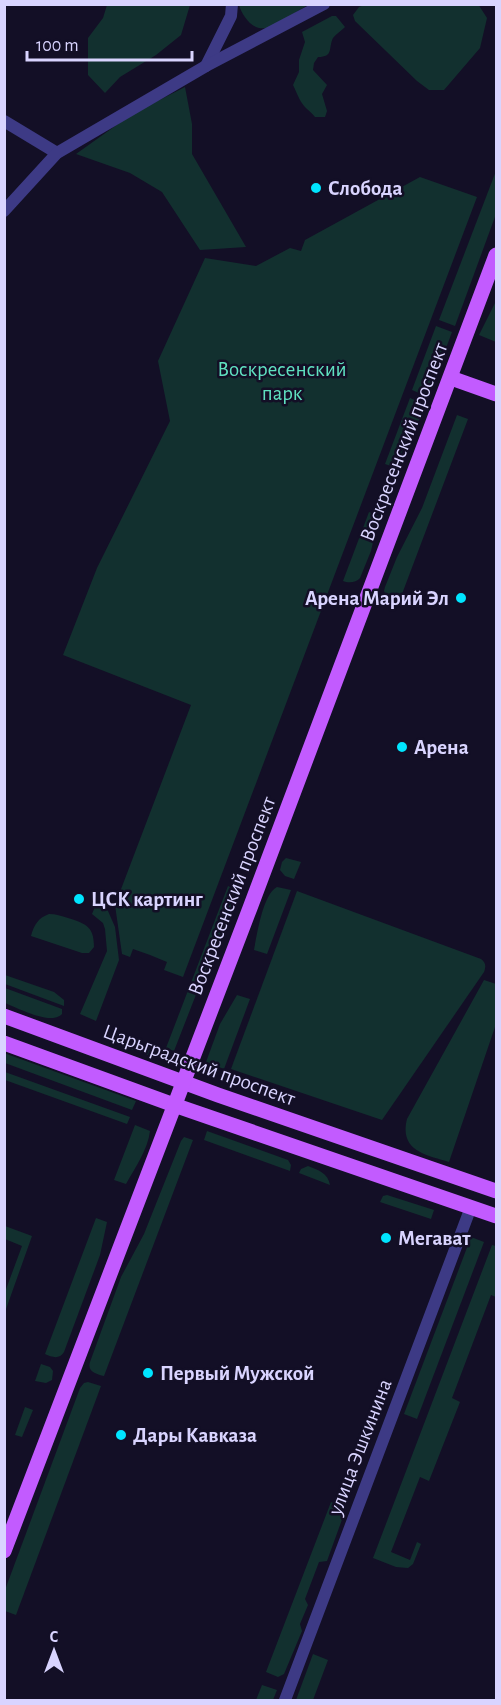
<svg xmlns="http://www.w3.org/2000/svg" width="501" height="1705" viewBox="0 0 501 1705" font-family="'Alegreya Sans',sans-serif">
<rect width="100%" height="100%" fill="#130f26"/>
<g fill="#12302f">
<path d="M478,4L487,18L480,48L444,90H429L417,81L355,21L353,15L359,7L364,5Z"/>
<path d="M107,5H190L181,35L156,55L120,77L105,93L88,75V38L103,18Z"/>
<path d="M239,5H308C299,10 274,27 266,28C252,31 242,15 239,5Z"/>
<path d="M332,16H336L345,27C342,30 336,34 333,38C328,48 334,57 318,57L314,63L313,70L327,85L322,94L327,111L325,117H315C313,114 310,112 307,109C300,103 297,93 293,85L299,72V60L305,42L302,32Z"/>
<path d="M185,87L192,124V154L246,247L200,250L162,192L130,173L76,154L132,114Z"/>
<path d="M496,171V214L455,326L439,320Z"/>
<path d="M420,177L477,197L183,977L164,970L167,962L150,955L133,949L130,957L122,954L115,905L191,705L63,655L97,568L170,421L158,361L205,258L256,266L290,248L301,251L305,240Z"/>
<path d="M496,301V342L479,335Z"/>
<path d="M436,326L452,332L428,397L412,390Z"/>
<path d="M410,398L427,405L394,467L385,464Z"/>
<path d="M457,415L468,419L399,602L386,595L384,591L385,587L397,557L422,508Z"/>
<path d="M369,512L379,516L371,551L360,578C356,583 348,583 343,581Z"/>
<path d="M286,858L301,862L294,879L285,876L280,870L282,862Z"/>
<path d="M228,886L238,891L240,899L213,951L174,1051L166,1048Z"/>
<path d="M277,887L291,890L267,954L254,950C257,934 263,894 277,887Z"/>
<path d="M297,891L481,959C486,963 486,966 484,972L382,1120L231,1069Z"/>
<path d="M97,902L108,911L115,927L119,960L96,1021L80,1014L107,951L105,929L103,923L92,914Z"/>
<path d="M49,914C56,914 61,916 68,918C86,924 94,926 94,947L89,953H82L31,936C34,925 38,918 49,914Z"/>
<path d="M5,975L54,992L64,1000V1006L5,984Z"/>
<path d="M484,980L496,984V1024L449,1162C426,1155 399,1151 407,1119Z"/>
<path d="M5,988L62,1009V1014C51,1026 18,1008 5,1003Z"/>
<path d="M237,995L250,999L224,1069L206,1062L220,1024Z"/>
<path d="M116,1038L153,1051L151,1056L118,1045Z"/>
<path d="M4,1053L136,1101L132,1110L5,1063Z"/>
<path d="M4,1072H5L130,1117L127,1124L5,1080Z"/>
<path d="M135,1125L150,1131C148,1149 135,1168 126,1184L114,1180Z"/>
<path d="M207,1131L288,1160L291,1165L290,1171L204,1140Z"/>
<path d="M184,1137L193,1140L104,1376C97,1374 87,1372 90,1362L121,1277L144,1234L181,1141Z"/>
<path d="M308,1166C318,1170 328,1173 330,1185L299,1173L301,1169Z"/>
<path d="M387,1195L434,1210L431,1219L380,1202L383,1196Z"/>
<path d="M96,1218L107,1222L100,1255L64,1352C59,1360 52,1357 45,1354Z"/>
<path d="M5,1226L32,1236L5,1312V1292L22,1246L5,1239Z"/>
<path d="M471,1237L484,1242L417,1419L404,1414Z"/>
<path d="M492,1245L496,1246V1297L491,1295L452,1398L460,1402L429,1481L420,1477L391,1552L410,1560L417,1542L421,1544L413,1564L408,1568L396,1567L373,1558Z"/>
<path d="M41,1364L50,1367L53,1371L52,1380L46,1383L35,1381Z"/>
<path d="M88,1382L101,1386L16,1615L5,1611V1590L80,1388L84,1383Z"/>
<path d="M25,1407L33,1410L22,1437L15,1435Z"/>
<path d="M331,1502L342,1506L344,1514L327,1561L319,1562L305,1599L308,1605L300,1624L302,1631L284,1674L278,1677L266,1672Z"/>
<path d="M313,1654L328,1660L313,1700H296Z"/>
<path d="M262,1685L277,1690L273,1700H256Z"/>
</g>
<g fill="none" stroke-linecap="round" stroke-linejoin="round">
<g stroke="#3d3a85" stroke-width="12">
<path d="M206,66L231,16L232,4"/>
<path d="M4,121L57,153"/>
<path d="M4,211L57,153L206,66L324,4"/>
<path d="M285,1700L471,1207"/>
</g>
<g stroke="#c25bff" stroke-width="15">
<path d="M451,378L496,394"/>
<path d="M4,1016L218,1095L496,1191"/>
<path d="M4,1043L174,1105L496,1216"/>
<path d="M4,1551L250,908L496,255"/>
</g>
</g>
<g fill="#00e5ff" stroke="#130f26" stroke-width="2">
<circle cx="316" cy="188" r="6"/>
<circle cx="461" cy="598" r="6"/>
<circle cx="402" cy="747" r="6"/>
<circle cx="79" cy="899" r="6"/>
<circle cx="386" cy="1238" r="6"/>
<circle cx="148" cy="1373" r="6"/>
<circle cx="121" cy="1435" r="6"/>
</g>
<g text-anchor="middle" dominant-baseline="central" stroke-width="5" stroke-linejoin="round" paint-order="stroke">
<g font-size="21" font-weight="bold" fill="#d9d4ff" stroke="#130f26" text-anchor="start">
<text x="328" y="188">Слобода</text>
<text x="449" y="598" text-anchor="end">Арена Марий Эл</text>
<text x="414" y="747">Арена</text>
<text x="91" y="899">ЦСК картинг</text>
<text x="398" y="1238">Мегават</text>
<text x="160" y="1373">Первый Мужской</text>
<text x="133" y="1435">Дары Кавказа</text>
</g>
<g font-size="21" fill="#5fe0c0" stroke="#130f26">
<text x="282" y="369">Воскресенский<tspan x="282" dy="24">парк</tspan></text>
</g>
<g font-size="21" fill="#d9d4ff" stroke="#130f26">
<text transform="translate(404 442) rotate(-69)">Воскресенский проспект</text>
<text transform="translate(232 896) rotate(-69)">Воскресенский проспект</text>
<text transform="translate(199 1065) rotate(20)">Царьградский проспект</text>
<text transform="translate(360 1447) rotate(-69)">улица Эшкинина</text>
</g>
</g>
<rect width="501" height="1705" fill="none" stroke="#d9d4ff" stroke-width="12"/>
<g transform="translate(54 1651)" stroke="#130f26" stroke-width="4.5" paint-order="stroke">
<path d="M0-4.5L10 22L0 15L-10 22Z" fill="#d9d4ff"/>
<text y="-9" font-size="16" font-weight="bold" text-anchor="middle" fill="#d9d4ff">С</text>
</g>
<path d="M27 51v9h165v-9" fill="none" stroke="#d9d4ff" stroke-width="3"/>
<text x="36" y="51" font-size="18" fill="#d9d4ff" stroke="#130f26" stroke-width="4.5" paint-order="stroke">100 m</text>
</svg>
